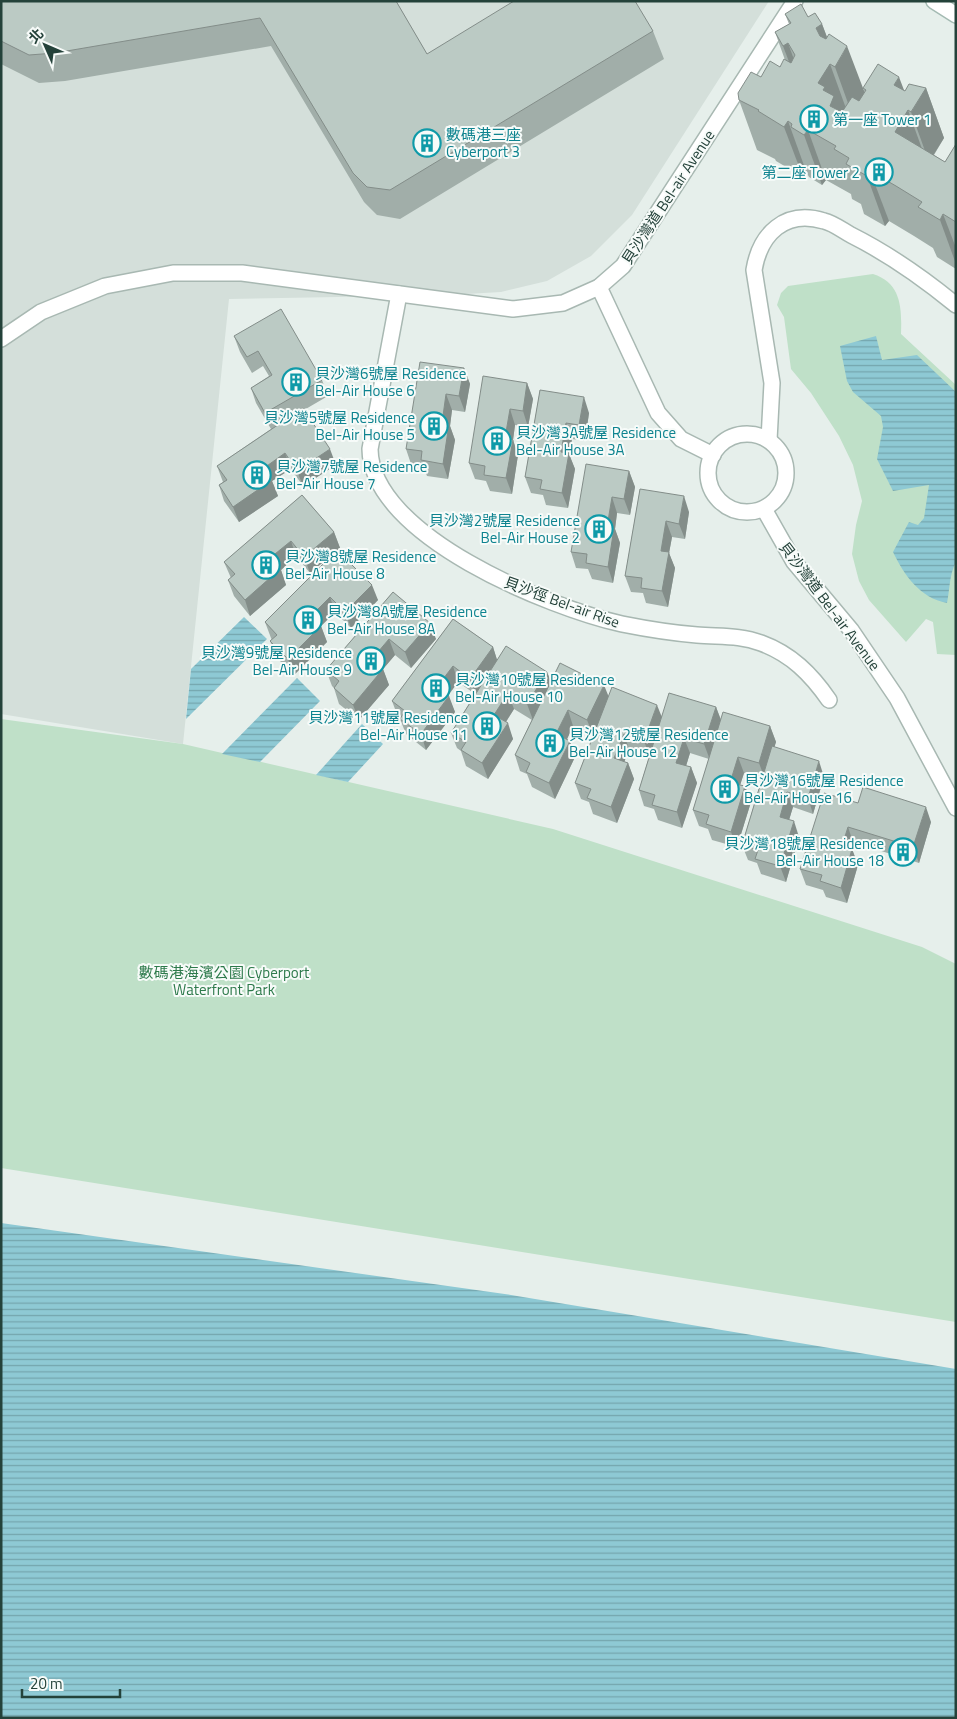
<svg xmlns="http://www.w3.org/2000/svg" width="957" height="1719" viewBox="0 0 957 1719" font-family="'Titillium Web','Noto Sans TC',sans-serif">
<defs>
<pattern id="water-rules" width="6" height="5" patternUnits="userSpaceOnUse" patternTransform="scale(1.25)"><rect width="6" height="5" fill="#8ec9d4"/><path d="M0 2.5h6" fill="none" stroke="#74a5ad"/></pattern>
</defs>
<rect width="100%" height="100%" fill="#e6efeb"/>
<path fill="#d4dfda" d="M1,1H769L632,215L591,256L547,281L501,292L449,295L229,299L183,744L1,714Z"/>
<g fill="#bfe0c8">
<path d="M873,274C901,283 902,307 901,334L956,385V655L937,654L933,622L926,619L906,642L869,600L859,581L852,554L856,525L862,501L853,465L839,436L811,393L791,369L784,317L777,305L781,293L788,286Z"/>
<path d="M1,719L183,744L553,829L922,947L956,964V1322L1,1168Z"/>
</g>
<g fill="url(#water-rules)">
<path d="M876,336L882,360L917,355L956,392V562C949,575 950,589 947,603C920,598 904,575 893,552L909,522L918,525L924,518L929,485L893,491L877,459L883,427L881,416L853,392L847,381L840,346Z"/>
<path d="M244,617L267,639L186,719L191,669Z"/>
<path d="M297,678L320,701L260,762L222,754Z"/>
<path d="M362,724L383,744L348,782L316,775Z"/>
<path d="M1,1223L511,1295L956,1369V1718H1Z"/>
</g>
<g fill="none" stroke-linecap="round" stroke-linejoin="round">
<g stroke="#a8b8b2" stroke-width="18">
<g id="lane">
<path d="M599,287L658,413L681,439L713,455"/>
<path d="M399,294L370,449C371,536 550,608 622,624C647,629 672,633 697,635C719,637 740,635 761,643C791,654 811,674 829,700"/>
<circle cx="747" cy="473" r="39"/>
<path d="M769,440L772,383L754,270C760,234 785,209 824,221C833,223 842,230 851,235C889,254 923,278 956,305"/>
<path d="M764,509L794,562L851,630L897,698L956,808"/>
</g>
</g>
<g stroke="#a8b8b2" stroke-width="18">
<path id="street" d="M1,339L41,312L105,286L173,273H242L513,309L563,303L599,287L623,266L795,1"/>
</g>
<g stroke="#a4bbb3" stroke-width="18">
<path id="secondary" d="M934,1L956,15"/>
</g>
<use href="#lane" stroke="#fff" stroke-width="15"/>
<use href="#street" stroke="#fff" stroke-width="15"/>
<use href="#secondary" stroke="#fff" stroke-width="15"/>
</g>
<g fill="#a1aea9">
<path d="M1,1H396L427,54L653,31L664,59L400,219L377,215L364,202L271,46L65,81L39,83L1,64Z"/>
<path d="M785,14L808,17L822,24L827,37L865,93L863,88L904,91L926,88L944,138L934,155L945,162L956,144V269L937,257L933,248L914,236L889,221L885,226L864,214L861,204L852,199L851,194L826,180L822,185L809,177L806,171L803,177L776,161L775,159L757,150L739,100L761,77L780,67L785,60L775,32L789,24Z"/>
<path d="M234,336L322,380L328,396L304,410L336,465L303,486L291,469L272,481L278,496L239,522L224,501L219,485L223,482L217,466L271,429L256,403L251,388L269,376L263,366L252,373L240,352Z"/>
<path d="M464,368L470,384L465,412L452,410L450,426L455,440L448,479L427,476L423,466L411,464L406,449Z"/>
<path d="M527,383L533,399L528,427L515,425L513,440L518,455L512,494L490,491L486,481L475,479L469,463Z"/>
<path d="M540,390L589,413L585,441L572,439L569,454L575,469L568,508L546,505L543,495L531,493L525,477Z"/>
<path d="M629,471L635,487L630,515L617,513L615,529L620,543L613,583L592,579L588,569L576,568L571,552Z"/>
<path d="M640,489L689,512L685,539L672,537L669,553L675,568L668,607L646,603L643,593L631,592L625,576Z"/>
<path d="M302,495L334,532L340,548L310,573L296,556L281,570L286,585L250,616L234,596L228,580L231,578L224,562Z"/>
<path d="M337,550L378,600L351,628L335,612L321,626L327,642L294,675L276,657L270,641L272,640L271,638L265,622Z"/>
<path d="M393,592L436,639L411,668L395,655L383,669L389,685L359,720L339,704L334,688L332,686L326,670Z"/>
<path d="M453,619L493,647L497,660L547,672L551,682L608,696L662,716L716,707L721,720L770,726L776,742L774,747L824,777L813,814L793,807L789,820L799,837L786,882L761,874L757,863L748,860L742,845L762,778L744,773L740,785L745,786L751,802L737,847L712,840L708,829L699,826L693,810L709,759L690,753L686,766L691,767L697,783L682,828L658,820L654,809L644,806L639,790L649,757L629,749L624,762L628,763L634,779L617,823L593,814L589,802L581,799L575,783L595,731L593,735L573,726L567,739L575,757L555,799L532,787L527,774L520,771L515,755L532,720L514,709L506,722L513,739L488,779L466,766L461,751L457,748L451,733L475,694L458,682L448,696L455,712L426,750L406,734L400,719L398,717L392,701Z"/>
<path d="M858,803L931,822L919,863L853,842L851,849H852L858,865L847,903L826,897L823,890L806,885L800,869Z"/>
</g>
<g fill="#838d89">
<path d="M822,24L837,64L847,46L866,96L853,117L835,67L830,64L848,114L838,130L818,83L816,28Z"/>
<path d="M788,43L806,93L802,96L783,46Z"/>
<path d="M899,77L912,111L926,88L944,138L929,162L911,112L908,110L926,160L895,132L894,85Z"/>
<path d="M788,121L806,171L803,177L784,127Z"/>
<path d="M808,130L826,180L822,185L804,135Z"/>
<path d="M870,171L889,221L885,226L867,176Z"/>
<path d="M943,214L956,248V264L940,220Z"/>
<path d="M464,368L470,384L465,412L459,396Z"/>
<path d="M527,383L533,399L528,427L523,411Z"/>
<path d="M446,394L452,410L450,426L455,440L448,479L443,464L442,423Z"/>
<path d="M584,397L589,413L585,441L579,425Z"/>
<path d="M510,409L515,425L513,440L518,455L512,494L506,478L505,438Z"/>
<path d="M566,423L572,439L569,454L575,469L568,508L562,493L561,452Z"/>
<path d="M330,449L336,465L303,486L297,471Z"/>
<path d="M285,453L291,469L272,481L278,496L239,522L233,507L264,468Z"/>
<path d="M629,471L635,487L630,515L624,499Z"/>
<path d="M684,496L689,512L685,539L679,524Z"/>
<path d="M612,497L617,513L615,529L620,543L613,583L608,567L607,527Z"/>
<path d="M666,521L672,537L669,553L675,568L668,607L662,591L661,551Z"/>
<path d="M334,532L340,548L310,573L304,557Z"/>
<path d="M291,541L296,556L281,570L286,585L250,616L245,600L270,558Z"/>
<path d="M372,585L378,600L351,628L345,612Z"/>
<path d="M330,597L335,612L321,626L327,642L294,675L288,659L311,616Z"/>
<path d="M430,623L436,639L411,668L405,652Z"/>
<path d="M389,639L395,655L378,675L372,659Z"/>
<path d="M493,647L498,663L476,694L470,679Z"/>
<path d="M453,666L458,682L442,703L437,687Z"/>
<path d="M383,669L389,685L359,720L353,705Z"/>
<path d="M547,672L553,687L533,720L527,704Z"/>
<path d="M604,685L610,700L593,735L587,720Z"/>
<path d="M508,693L514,709L500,731L494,715Z"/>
<path d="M449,696L455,712L426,750L421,734Z"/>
<path d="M657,705L663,720L650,757L644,741Z"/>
<path d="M716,707L722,723L710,760L704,744Z"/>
<path d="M568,710L573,726L562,750L556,734Z"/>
<path d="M508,723L513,739L488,779L482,763Z"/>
<path d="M770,726L776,742L765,779L759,763Z"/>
<path d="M624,734L629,749L620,774L614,758Z"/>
<path d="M684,738L690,753L682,779L676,763Z"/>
<path d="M570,741L575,757L555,799L549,783Z"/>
<path d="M738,757L744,773L736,798L730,783Z"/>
<path d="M819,761L824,777L813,814L808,798Z"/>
<path d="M628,763L634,779L617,823L611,807Z"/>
<path d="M691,767L697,783L682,828L677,812Z"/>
<path d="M745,786L751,802L737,847L731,832Z"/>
<path d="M787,792L793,807L785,833L780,817Z"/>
<path d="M926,807L931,822L919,863L913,847Z"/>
<path d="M794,821L799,837L786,882L780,866Z"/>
<path d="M848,827L853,842L847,861L842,846Z"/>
<path d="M852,849L858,865L847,903L841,888Z"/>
</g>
<g fill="#bbcac4" stroke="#838d89">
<path d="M1,1H396L427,54L514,1H635L653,31L390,190L367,187L353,173L260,18L55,53L29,55L1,41Z"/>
<path d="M801,4L808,17L815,13L822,24L816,28L820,36L826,39L829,34L847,46L835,67L830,64L818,83L825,87L823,90L834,96L830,106L842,112L852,97L859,101L866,90L863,88L878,64L899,77L894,85L905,91L909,84L926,88L911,112L908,110L895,132L945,162L956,144V222L943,214L940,220L918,207L922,202L896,186L870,171L867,176L846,164L849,158L834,149L836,146L808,130L804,135L791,127L792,124L788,121L784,127L758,111L759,110L739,100L738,93L751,72L761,77L770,61L780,67L784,59L791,63L795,55L788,43L783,46L775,32L791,23L785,14Z"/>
<path d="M281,309L322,380L265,413L251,388L272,375L258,351L247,357L234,336Z"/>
<path d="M420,362L464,368L459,396L446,394L442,423L449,424L443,464L421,460L422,451L406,449Z"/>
<path d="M483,376L527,383L523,411L510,409L505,438L513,440L506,478L484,475L485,466L469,463Z"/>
<path d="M540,390L584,397L579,425L566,423L561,452L569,453L562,493L540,489L542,480L525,477Z"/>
<path d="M303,408L330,449L297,471L285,453L264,468L272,480L233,507L219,485L227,480L217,466Z"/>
<path d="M586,464L629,471L624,499L612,497L607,527L614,528L608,567L586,563L587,554L571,552Z"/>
<path d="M640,489L684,496L679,524L666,521L661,551L669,552L662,591L641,588L642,578L625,576Z"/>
<path d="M302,495L334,532L304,557L291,541L270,558L280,569L245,600L228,580L235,574L224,562Z"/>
<path d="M337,550L372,585L345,612L330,597L311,616L321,626L288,659L270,641L277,635L265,622Z"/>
<path d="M393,592L430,623L405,652L389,639L372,659L383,669L353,705L334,688L339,681L326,670Z"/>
<path d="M453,619L493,647L470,679L453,666L437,687L449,696L421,734L400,719L405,711L392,701Z"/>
<path d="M506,646L547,672L527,704L508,693L494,715L508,723L482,763L461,750L466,742L451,733Z"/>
<path d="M560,663L604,685L587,720L568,710L556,734L570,741L549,783L526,772L530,763L515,755Z"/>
<path d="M612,687L657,705L644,741L624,734L614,758L628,763L611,807L587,798L591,789L575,783Z"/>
<path d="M669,693L716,707L704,744L684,738L676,763L691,767L677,812L652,805L655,795L639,790Z"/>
<path d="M723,712L770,726L759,763L738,757L730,783L745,786L731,832L706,824L709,815L693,810Z"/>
<path d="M772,746L819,761L808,798L787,792L780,817L794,821L780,866L755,859L758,850L742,845Z"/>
<path d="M863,787L926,807L913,847L848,827L842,846L852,849L841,888L820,881L822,875L800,869L824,793L858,803Z"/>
</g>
<defs>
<g id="building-ring" transform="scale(1.4375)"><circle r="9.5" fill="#f7fbf9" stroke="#0f9aa8" stroke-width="1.5"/><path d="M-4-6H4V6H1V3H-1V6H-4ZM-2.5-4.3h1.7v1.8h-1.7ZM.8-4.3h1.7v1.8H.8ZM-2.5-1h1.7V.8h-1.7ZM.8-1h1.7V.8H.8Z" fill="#0f9aa8"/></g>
</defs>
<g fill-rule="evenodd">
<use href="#building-ring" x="814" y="119"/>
<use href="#building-ring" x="427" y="143"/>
<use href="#building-ring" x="879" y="172"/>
<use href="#building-ring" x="296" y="382"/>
<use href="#building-ring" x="434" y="426"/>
<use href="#building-ring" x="497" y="441"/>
<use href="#building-ring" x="257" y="475"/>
<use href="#building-ring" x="599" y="529"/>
<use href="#building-ring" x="266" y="565"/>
<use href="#building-ring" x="308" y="620"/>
<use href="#building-ring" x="371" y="661"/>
<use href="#building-ring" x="436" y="688"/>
<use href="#building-ring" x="487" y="726"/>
<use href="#building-ring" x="550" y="743"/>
<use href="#building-ring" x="725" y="789"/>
<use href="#building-ring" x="903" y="852"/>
</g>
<g text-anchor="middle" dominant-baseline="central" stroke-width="4" stroke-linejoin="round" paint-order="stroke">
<g font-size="15" fill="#0d838f" stroke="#f7fbf9" text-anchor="start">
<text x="833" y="119">第一座 Tower 1</text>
<text x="446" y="134">數碼港三座<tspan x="446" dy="17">Cyberport 3</tspan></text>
<text x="860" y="172" text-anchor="end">第二座 Tower 2</text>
<text x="315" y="373">貝沙灣6號屋 Residence<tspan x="315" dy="17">Bel-Air House 6</tspan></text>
<text x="415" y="417" text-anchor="end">貝沙灣5號屋 Residence<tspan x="415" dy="17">Bel-Air House 5</tspan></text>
<text x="516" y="432">貝沙灣3A號屋 Residence<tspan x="516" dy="17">Bel-Air House 3A</tspan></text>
<text x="276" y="466">貝沙灣7號屋 Residence<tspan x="276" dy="17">Bel-Air House 7</tspan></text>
<text x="580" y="520" text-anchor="end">貝沙灣2號屋 Residence<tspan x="580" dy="17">Bel-Air House 2</tspan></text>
<text x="285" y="556">貝沙灣8號屋 Residence<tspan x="285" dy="17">Bel-Air House 8</tspan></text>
<text x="327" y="611">貝沙灣8A號屋 Residence<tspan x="327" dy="17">Bel-Air House 8A</tspan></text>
<text x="352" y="652" text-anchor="end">貝沙灣9號屋 Residence<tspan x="352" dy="17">Bel-Air House 9</tspan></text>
<text x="455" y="679">貝沙灣10號屋 Residence<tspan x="455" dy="17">Bel-Air House 10</tspan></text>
<text x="468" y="717" text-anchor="end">貝沙灣11號屋 Residence<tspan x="468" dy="17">Bel-Air House 11</tspan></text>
<text x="569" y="734">貝沙灣12號屋 Residence<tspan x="569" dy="17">Bel-Air House 12</tspan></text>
<text x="744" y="780">貝沙灣16號屋 Residence<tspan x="744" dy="17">Bel-Air House 16</tspan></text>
<text x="884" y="843" text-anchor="end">貝沙灣18號屋 Residence<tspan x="884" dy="17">Bel-Air House 18</tspan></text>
</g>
<g font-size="15" fill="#24423a" stroke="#f7fbf9">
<text transform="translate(668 197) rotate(-57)">貝沙灣道 Bel-air Avenue</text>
<text transform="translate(562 602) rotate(20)">貝沙徑 Bel-air Rise</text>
<text transform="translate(830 606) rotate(53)">貝沙灣道 Bel-air Avenue</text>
</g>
<g font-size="15" fill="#2d7a4b" stroke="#f7fbf9">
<text x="224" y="972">數碼港海濱公園 Cyberport<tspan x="224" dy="17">Waterfront Park</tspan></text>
</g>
</g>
<rect width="957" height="1719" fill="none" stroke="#24423a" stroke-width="5"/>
<g transform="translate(45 45) rotate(315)" stroke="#f7fbf9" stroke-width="4" paint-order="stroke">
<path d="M0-4L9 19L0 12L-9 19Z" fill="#24423a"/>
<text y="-8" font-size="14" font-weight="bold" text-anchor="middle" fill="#24423a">北</text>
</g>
<path d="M22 1689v8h98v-8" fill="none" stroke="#24423a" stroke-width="2.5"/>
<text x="30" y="1689" font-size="15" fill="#24423a" stroke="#f7fbf9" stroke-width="4" paint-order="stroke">20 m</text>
</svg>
